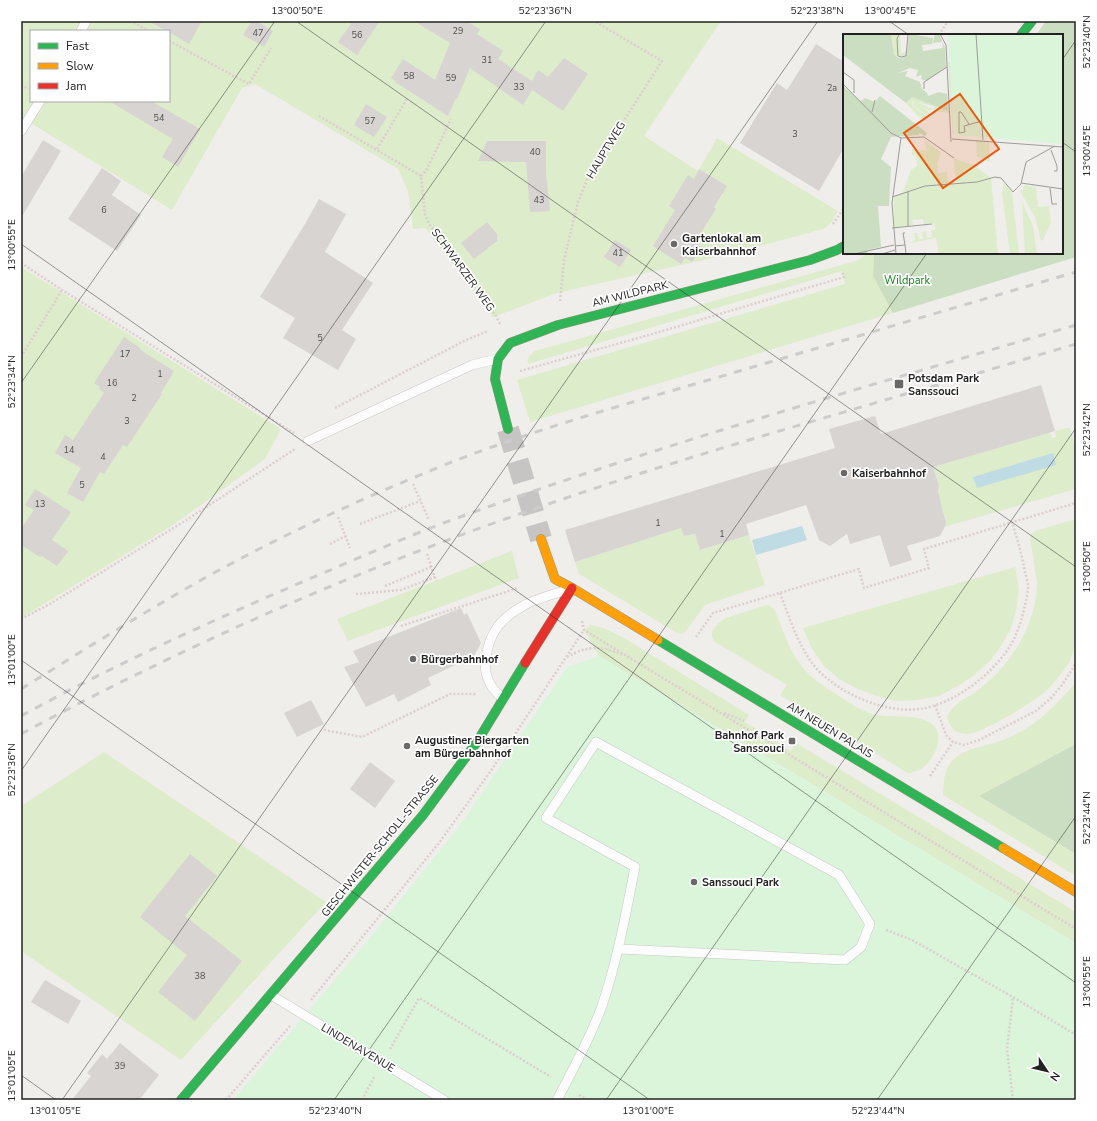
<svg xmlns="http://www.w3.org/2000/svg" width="1097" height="1121" viewBox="0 0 1097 1121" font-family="'Nunito Sans',sans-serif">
<rect width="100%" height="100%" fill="#f0eeeb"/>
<g fill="#ddeccb" fill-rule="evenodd">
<path d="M21,21H721L644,136L698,171L717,138L838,211L831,223L823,229L730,254L557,293L493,317L425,228L413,229L408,191L398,169L255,84L242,88L172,210L29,122L21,136ZM31,31H169V101H31Z"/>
<path d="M868,253H874L873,276L893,313L530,422L517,380L845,284L842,271L528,364C527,357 530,355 535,351L841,265L856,261Z"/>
<path d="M21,267L281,429L265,459L173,525L21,618Z"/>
<path d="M1067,428H1070L1076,449V489L944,527L938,491L939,486L933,467L1050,432L1052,438L1056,437L1055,431Z"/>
<path d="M1076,519V643C1074,649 1072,655 1070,661C1066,668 1053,684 1047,690C1037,700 980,735 967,734C955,734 951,728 947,718C954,701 965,700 978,690C1010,666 1035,627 1037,587C1038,582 1036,576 1035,571C1034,560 1032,549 1030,538L1031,534L1035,531Z"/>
<path d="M681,528L684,536L695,534L701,550L749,535L765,585L705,605L686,631L682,634L677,633L579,574L575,562Z"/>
<path d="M512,551L519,578L348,641L337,619Z"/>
<path d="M1015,567L1019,589L1016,611L1011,628L1001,646L990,661L973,676L958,686L939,696L917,700L896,701L877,696L858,689L839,679L824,666L812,649L803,628Z"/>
<path d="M768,605L773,608L775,611C785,635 793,662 814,679C822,685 831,691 839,696C851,704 863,712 877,715C893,718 924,713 935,727C944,738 934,758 925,766C921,770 914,771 909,774L780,695L787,685L715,642C706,633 718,622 726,618L763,606Z"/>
<path d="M591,625L604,628L624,638L749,715L745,722L791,751L796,743L1076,912V943L599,656L584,630Z"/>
<path d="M1076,682V744L979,796L1076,854V876L943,795C944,782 943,771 952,761C964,748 984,747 1000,741C1033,729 1053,709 1076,682Z"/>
<path d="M104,752L326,902L181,1060L21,951V806Z"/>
</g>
<g fill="#cbdec1">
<path d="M1046,21H1076V257L893,313L873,276L874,253H1062V35H1036Z"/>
<path d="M1076,744V854L979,796Z"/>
</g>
<path fill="#daf5da" d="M599,656L1076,943V1100H233L369,939L460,825L567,667Z"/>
<g fill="#bfdbe3">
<path d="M1053,453L1056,465L977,488L973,477Z"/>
<path d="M802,526L807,540L756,555L752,540Z"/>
</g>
<g fill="#d7d4d2">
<path d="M148,21H202L189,44L169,32V31H167Z"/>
<path d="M252,21H256L273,31L264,47L243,35Z"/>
<path d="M353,21H380L357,55L338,42Z"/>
<path d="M414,21H466L480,29L477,34L503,51L498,59L532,81L538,70L548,77L564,58L588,74L563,111L532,90L523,105L470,68L457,99L456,98L448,116L395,82V81L391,78L403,59L435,80L450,43Z"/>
<path d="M816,44L844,62V148L819,191L740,143L777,83L787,90Z"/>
<path d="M109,101H151L200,129L178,167L162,157L173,139Z"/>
<path d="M366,104L387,117L374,137L354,125Z"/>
<path d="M43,140L61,151L21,218V177Z"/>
<path d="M487,141H546V173L550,211L530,212L526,162L478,161Z"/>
<path d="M102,168L121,181L112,195L141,215L117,251L68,219Z"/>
<path d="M699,169L727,186L714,207L716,209L695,242L702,247L692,262L685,258L681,264L653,246L675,210L669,206L688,175L694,179Z"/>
<path d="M319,199L346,214L325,252L373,283L342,330L356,339L338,370L283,338L295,318L260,297L305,224Z"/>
<path d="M487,222L497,234V241L474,259L461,243Z"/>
<path d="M615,240L631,250L620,267L604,257Z"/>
<path d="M124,337L140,348V349L145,353L174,371L161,393L162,394L127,447L123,445L104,474L100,472L83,502L67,493L81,468L55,453L65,435L73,440L104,393L99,389L100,387L94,383Z"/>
<path d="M1041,385L1055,431L933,467L939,486L938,491L946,524L940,536L907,546L912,560L890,567L880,535L850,544L847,534L830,546L819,540L806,505L746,524L749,535L700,550L695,534L684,536L681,528L575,562L565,530L835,448L829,429L875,416L881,434Z"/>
<path d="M35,489L71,512L52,540L68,551L57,566L42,556L40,557L21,545V529L34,510L25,505Z"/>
<path d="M461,608L464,615L467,613L481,643L474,656L428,678L431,685L398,702L394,694L366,707L344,667L359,662L353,651Z"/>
<path d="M311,700L324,724L297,737L284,713Z"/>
<path d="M370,762L395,781L375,808L350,789Z"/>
<path d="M190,854L217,876L185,916L242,961L195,1021L158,992L187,955L140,917Z"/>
<path d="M45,980L81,1001L68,1024L31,1002Z"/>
<path d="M120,1043L159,1075L139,1100H72L91,1076L87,1073L102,1054L107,1059Z"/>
</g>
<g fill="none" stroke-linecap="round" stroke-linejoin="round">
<path stroke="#c7c5c3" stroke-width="22" stroke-dasharray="22 11" stroke-linecap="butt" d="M508,429L541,539"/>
<g stroke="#c9c8c7" stroke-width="10">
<g id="lane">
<path d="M81,31L86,21"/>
<path d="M21,131L40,101"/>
<path d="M308,441L472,365L497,359"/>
<path d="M503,699C499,695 495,691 492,687C487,679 484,668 486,658C489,633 501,618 523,606C535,599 554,594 567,590"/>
<path d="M271,995L444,1100"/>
<path d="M557,1100C573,1069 590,1039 602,1006C617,961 626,914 635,867L546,818L596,742L839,875L870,924L861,947L845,960L619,949"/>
</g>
</g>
<g stroke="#999a82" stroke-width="10">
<g id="fast">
<path d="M1021,35L1032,21"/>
<path d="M508,429L495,379L498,359L510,343L558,325L810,260L837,250L844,246"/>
<path d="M658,640L1003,848"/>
<path d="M181,1100L423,815L477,742L525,663"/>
</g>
</g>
<g stroke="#999a82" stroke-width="10">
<g id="slow">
<path d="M541,539L555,579L572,588L658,640"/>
<path d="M1003,848L1076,892"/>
</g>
</g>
<g stroke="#999a82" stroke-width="10">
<path id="jam" d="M525,663L572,588"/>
</g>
<g stroke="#dccecd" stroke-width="2.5" stroke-dasharray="2 2" stroke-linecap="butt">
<path d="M130,21L149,31"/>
<path d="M939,35L948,21"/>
<path d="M169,41L249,84L271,48"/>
<path d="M21,85L29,89"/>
<path d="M319,116L421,176L425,214L429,224L496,316L500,324"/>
<path d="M377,149L407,99"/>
<path d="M421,176L426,171L451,119"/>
<path d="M833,224L844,208"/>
<path d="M21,263L62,290L294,433"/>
<path d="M560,301L564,260L578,202L589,175L662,61L594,21"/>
<path d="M21,357L62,290"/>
<path d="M520,371L649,335L844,277L842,272"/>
<path d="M335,408L466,340L488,331"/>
<path d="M413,484L429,520"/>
<path d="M338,517L350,548"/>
<path d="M360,524L420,501"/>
<path d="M330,544L346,536"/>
<path d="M427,554L436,581"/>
<path d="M385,586L431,567"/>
<path d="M780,593C791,621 800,654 823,675C848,697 886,713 920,709C955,704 996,672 1013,641C1019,629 1023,615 1026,601C1027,597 1028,591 1028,586C1028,582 1026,576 1025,572C1022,555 1017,538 1012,522"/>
<path d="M356,594L401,590L435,577"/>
<path d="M21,619L50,604L188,519L295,449"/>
<path d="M582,621L584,630L1076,929"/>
<path d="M401,626L518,588"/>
<path d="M696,637L713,613L859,569L864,588L929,568L924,549L1076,503"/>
<path d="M567,657C588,645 602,646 623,655"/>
<path d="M935,705L946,735L953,742L964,745L979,740L1036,711L1050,699L1062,685L1073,668L1076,662"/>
<path d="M724,713L744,721"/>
<path d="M324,730L362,737L450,694H474L477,695"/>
<path d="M930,776L953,742"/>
<path d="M886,930L912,940L1013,997"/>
<path d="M311,1000L439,843L490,772L584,630"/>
<path d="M390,1049L419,998L551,1077"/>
<path d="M579,1095L588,1100"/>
<path d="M226,1100L290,1026"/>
<path d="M362,1100L374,1077"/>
<path d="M1013,1100L1007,1049L1013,997L1076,1035"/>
</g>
<use href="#lane" stroke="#fdfcfc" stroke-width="9"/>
<use href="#fast" stroke="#30b455" stroke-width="9"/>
<use href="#slow" stroke="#ff9f0a" stroke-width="9"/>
<use href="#jam" stroke="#e5322d" stroke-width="9"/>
<g stroke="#ccc" stroke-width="3" stroke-dasharray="8 8" stroke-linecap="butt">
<path d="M21,689C84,650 147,610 212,574C281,536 352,503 425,473C520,433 620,406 719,377C838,342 957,307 1076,272"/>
<path d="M21,716C112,666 207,623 302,582C347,563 392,543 438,525C647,448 862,388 1076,325"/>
<path d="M21,734C195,640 378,561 566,498C677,460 790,428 902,395C960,379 1018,361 1076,344"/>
</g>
</g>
<path fill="none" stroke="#222" stroke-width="1" stroke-opacity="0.45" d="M296,21L1076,567M889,21L909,35M1062,60L1076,40M1062,142L1076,152M21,244L1076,983M21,383L275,21M21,660L650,1100M21,771L546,21M21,1075L56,1100M62,1100L818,21M334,1100L927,253M606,1100L1076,428M877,1100L1076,816"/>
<g fill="#6a6968" stroke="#fff" stroke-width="1.5">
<circle cx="674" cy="244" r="4"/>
<rect x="894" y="379" width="10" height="10" rx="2"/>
<circle cx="844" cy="473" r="4"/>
<circle cx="413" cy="659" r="4"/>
<rect x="788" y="737" width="8" height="8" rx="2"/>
<circle cx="407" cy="746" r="4"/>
<circle cx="694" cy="882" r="4"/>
</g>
<g text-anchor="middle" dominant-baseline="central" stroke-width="3.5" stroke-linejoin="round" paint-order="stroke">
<g font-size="9" fill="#4f4e4e">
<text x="458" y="31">29</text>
<text x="258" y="33">47</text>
<text x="357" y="35">56</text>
<text x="487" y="60">31</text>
<text x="409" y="76">58</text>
<text x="451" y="78">59</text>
<text x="519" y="87">33</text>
<text x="832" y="88">2a</text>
<text x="159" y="118">54</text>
<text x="370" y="121">57</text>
<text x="795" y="134">3</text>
<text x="535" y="152">40</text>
<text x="539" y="200">43</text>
<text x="104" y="210">6</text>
<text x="618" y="253">41</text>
<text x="320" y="338">5</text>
<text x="125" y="354">17</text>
<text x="160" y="374">1</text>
<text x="112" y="383">16</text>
<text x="134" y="398">2</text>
<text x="127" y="421">3</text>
<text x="69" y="450">14</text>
<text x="103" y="457">4</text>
<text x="82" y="485">5</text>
<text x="40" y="504">13</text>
<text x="658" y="523">1</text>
<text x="722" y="534">1</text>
<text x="200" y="976">38</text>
<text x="120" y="1066">39</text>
</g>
<g font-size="11" fill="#222" stroke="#fff">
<text transform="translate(606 150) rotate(-59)">HAUPTWEG</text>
<text transform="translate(463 270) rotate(54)">SCHWARZER WEG</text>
<text transform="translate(630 294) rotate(-14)">AM WILDPARK</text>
<text transform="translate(830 730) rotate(31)">AM NEUEN PALAIS</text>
<text transform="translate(380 846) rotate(-51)">GESCHWISTER-SCHOLL-STRASSE</text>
<text transform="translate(358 1048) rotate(31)">LINDENAVENUE</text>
</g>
<g font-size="11" font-weight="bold" fill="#222" stroke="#fff" text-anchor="start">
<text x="682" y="238">Gartenlokal am<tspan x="682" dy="13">Kaiserbahnhof</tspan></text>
<text x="908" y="378">Potsdam Park<tspan x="908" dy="13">Sanssouci</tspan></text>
<text x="852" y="473">Kaiserbahnhof</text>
<text x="421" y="659">Bürgerbahnhof</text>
<text x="784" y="735" text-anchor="end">Bahnhof Park<tspan x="784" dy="13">Sanssouci</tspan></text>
<text x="415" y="740">Augustiner Biergarten<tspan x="415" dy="13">am Bürgerbahnhof</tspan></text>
<text x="702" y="882">Sanssouci Park</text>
</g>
<g font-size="11" fill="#0c8416" stroke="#fff">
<text x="907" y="280">Wildpark</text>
</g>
</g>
<g transform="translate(843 34)">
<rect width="220" height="220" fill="#f0eeeb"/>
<path d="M48,0H57L58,20L63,17V22H51ZM105,28H107L111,103L110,101ZM103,31L106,79L91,77L90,72L70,67L69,71L84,83L82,85L76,83L63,69L69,63L105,77ZM72,67L89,75L87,77L76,71L87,78L84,82L70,71ZM81,105L98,119L94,129L95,139L104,138L105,149L113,148L111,125H113L132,132L148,144L155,220H96L93,204L67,209L72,206L71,199H74L76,205H80L79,198L83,197L84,204L89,203L88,196H92L91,189L81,191L80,185L69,186L70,191L51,194V163L60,158L68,136L74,132L73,121H69V115L84,117ZM133,106L146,108L147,128L134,123ZM161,149L169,158L176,220H167L159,159ZM181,151L193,153L195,173L206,172L208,189L200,206L198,207L192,183L177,157L180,156ZM179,168L190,192L194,220H182Z" fill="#ddeccb"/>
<path d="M0,0H48L51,21L56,24L63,23L66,0L90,4L89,10L79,11L80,17L100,14L99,8L90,9L92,0H96L102,14L103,33L84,47L78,45L79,41L73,43L75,36L67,34L55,39L65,37L62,42L77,48L79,55L84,59L85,62L96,58L104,60L105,77L69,63L63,69L0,21ZM0,52L18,67L22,64L32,68L37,62L84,99L82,102L76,99V101L48,103L38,125L48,133L46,172H35L38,213L24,216L25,220H0Z" fill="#cbdec1"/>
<path d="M105,0H220V110L112,101Z" fill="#daf5da"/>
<path fill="none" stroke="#9e9c9b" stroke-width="1" d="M56,0L54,5L55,22L58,23L63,22L65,0M97,0L103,11L108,108M133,0L140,106M0,38L11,46V59M0,50L48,99L58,104M81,55V48L104,33M29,78L32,66M126,90L118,78H116V99L122,98L121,92L139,87M58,104L81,103L111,124M109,105L220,113M208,116L214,132V137H211M178,149L220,155M207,154L209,170H214M49,163L82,152L134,148L152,143L158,144L170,158L178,150L183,128L212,112M65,192V157M49,194L89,190M62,211L60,199H62M52,212L62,211L63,220M11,220L51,211M39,220L52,216M53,220L49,169L58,104"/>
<path fill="#e8590c" fill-opacity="0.15" stroke="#e8590c" stroke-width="2" d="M117,60L156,115L100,154L61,99Z"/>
<rect width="220" height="220" fill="none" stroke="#222" stroke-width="2"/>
</g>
<rect width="1097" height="1121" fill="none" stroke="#ffffff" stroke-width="44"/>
<rect x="30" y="30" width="140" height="72" fill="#ffffff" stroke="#a7a7a7"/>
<rect x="38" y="43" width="20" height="6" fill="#30b455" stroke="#a7a7a7"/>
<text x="66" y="50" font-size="12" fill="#222222">Fast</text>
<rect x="38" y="63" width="20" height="6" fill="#ff9f0a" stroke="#a7a7a7"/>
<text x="66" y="70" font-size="12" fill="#222222">Slow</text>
<rect x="38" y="83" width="20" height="6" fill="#e5322d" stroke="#a7a7a7"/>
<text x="66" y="90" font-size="12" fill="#222222">Jam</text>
<g transform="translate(1047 1071) rotate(125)" stroke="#ffffff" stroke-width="3" paint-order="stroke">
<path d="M0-3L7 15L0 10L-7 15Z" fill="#222222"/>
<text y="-6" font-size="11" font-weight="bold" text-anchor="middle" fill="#222222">N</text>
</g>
<rect x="22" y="22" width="1053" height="1077" fill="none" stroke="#222" stroke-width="1.5"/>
<g font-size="10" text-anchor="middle" fill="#222">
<text x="297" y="14">13°00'50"E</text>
<text x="545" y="14">52°23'36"N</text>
<text x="817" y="14">52°23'38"N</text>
<text x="890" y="14">13°00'45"E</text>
<text transform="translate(1086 42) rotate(-90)" y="4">52°23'40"N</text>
<text transform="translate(1086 151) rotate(-90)" y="4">13°00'45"E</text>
<text transform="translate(11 245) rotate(-90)" y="4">13°00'55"E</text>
<text transform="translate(11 382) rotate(-90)" y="4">52°23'34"N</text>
<text transform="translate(1086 430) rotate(-90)" y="4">52°23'42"N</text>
<text transform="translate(1086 567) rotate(-90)" y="4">13°00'50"E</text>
<text transform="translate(11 660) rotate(-90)" y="4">13°01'00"E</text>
<text transform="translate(11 770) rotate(-90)" y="4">52°23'36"N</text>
<text transform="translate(1086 818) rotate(-90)" y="4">52°23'44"N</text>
<text transform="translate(1086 982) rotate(-90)" y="4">13°00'55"E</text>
<text transform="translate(11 1076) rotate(-90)" y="4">13°01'05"E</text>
<text x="55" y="1114">13°01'05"E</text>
<text x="335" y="1114">52°23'40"N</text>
<text x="648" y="1114">13°01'00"E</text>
<text x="878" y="1114">52°23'44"N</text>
</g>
</svg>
